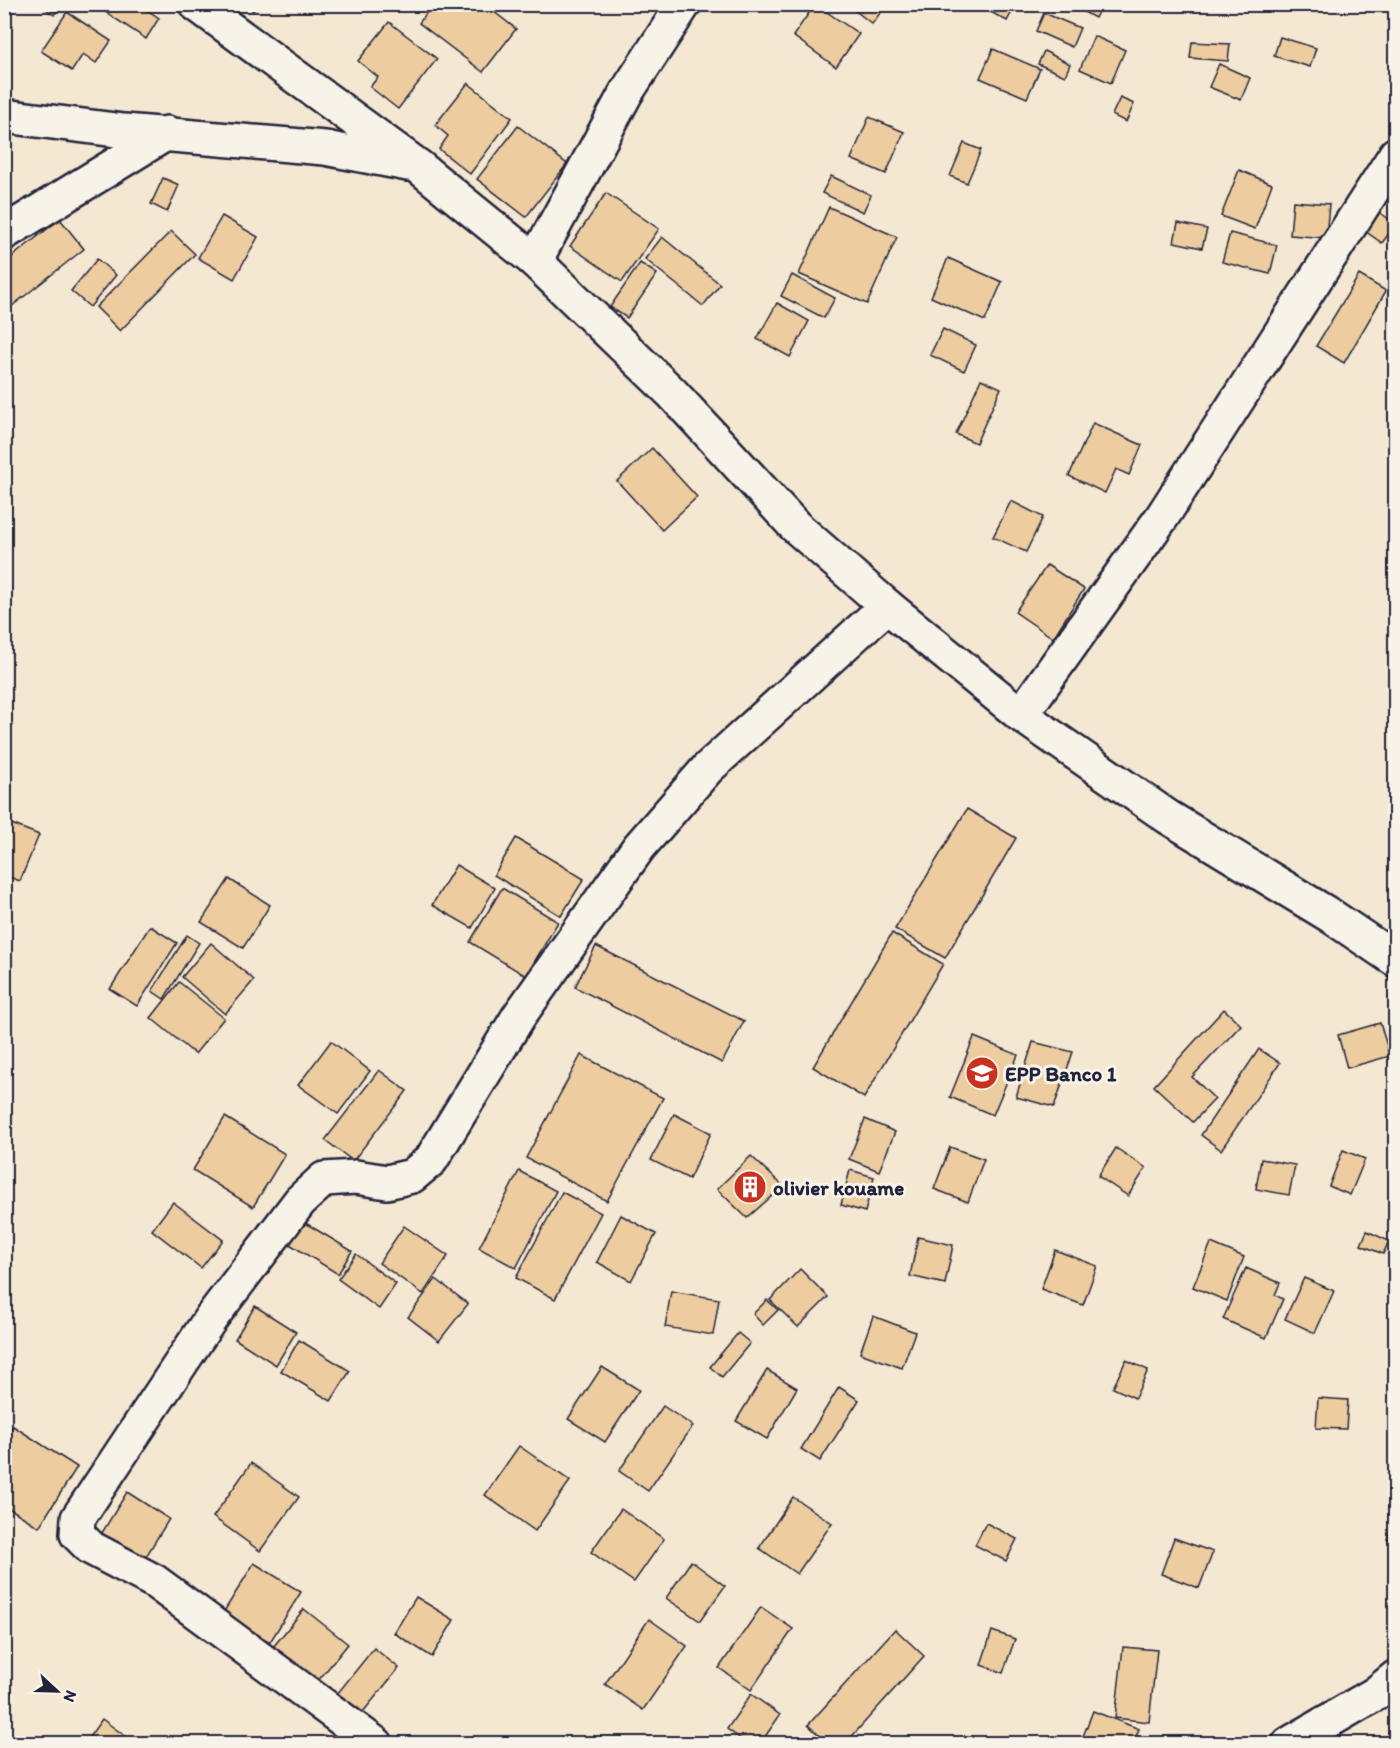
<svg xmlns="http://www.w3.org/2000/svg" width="1400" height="1748" viewBox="0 0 1400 1748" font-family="Itim,sans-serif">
<rect width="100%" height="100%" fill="#f4e8d2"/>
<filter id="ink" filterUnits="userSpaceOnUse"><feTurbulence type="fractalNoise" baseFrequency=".0167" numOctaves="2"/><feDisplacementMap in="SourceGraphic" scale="12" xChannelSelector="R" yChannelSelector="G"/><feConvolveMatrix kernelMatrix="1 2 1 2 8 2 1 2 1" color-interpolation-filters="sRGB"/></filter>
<g filter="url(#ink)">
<g fill="#edcd9f" stroke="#22223b" stroke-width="1.5">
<path d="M39,4H62L54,15Z"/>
<path d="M93,4H138L159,18L146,39Z"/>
<path d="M246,4H259L253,11Z"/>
<path d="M433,4H484L516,29L483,72L419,23Z"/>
<path d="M815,4L859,34L836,67L793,36Z"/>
<path d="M847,4H887L872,24Z"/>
<path d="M976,4H1016L1007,21Z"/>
<path d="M1069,4H1102L1095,18Z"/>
<path d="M1382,4H1396V11Z"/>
<path d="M67,12L111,41L96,63L83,54L72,71L41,51Z"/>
<path d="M1044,13L1080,28L1072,47L1036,31Z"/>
<path d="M389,22L437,59L398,109L370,87L378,77L358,61Z"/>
<path d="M1094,36L1125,50L1111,83L1080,69Z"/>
<path d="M1280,37L1316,48L1310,67L1274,56Z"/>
<path d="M1192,42L1230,44L1228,61L1190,58Z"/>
<path d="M993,49L1040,69L1027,98L980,78Z"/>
<path d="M1044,51L1070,64L1065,76L1038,64Z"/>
<path d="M1219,64L1250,78L1241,100L1209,87Z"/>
<path d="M468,83L512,118L470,174L439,149L448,136L435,125Z"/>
<path d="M1120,98L1134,104L1126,122L1112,115Z"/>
<path d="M869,117L904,132L886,174L851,159Z"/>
<path d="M518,126L567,164L526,217L477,179Z"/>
<path d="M964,143L981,150L967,183L950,176Z"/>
<path d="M1239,170L1272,184L1255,229L1221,216Z"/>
<path d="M831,176L871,195L863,212L822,193Z"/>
<path d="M163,178L179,185L167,212L151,204Z"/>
<path d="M606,193L659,229L622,282L570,246Z"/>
<path d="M1293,201L1329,204L1326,238L1290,235Z"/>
<path d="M829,207L897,237L867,304L799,274Z"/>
<path d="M1379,212L1396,224L1382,243L1365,231Z"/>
<path d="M222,216L258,237L234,279L198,258Z"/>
<path d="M60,219L84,249L7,310L4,306V263Z"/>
<path d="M1178,223L1207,229L1202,248L1174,242Z"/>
<path d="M171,231L195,254L120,331L96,307Z"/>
<path d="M1230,233L1277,245L1270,274L1222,262Z"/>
<path d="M662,237L720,284L703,306L645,259Z"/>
<path d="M948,258L1002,282L985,321L931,297Z"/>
<path d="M97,259L116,275L90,307L71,291Z"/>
<path d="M640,263L657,274L627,318L610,307Z"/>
<path d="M792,275L835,298L824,318L781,296Z"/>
<path d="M1359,275L1386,291L1344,363L1316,346Z"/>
<path d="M777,303L809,321L790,357L757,339Z"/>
<path d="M943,329L976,345L964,371L930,355Z"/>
<path d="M981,379L1001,388L976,443L956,434Z"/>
<path d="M1093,423L1142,445L1129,475L1116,469L1105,493L1069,476Z"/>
<path d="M652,448L697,497L662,530L617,481Z"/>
<path d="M1011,501L1043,517L1026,552L993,537Z"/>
<path d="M1047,565L1084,589L1053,638L1015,612Z"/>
<path d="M967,809L1016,838L945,958L895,929Z"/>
<path d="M4,821L39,835L20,881L4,875Z"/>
<path d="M516,838L584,879L561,916L494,875Z"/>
<path d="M456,865L495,888L472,928L432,905Z"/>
<path d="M229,879L270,905L243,948L201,922Z"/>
<path d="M502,888L558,922L526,976L470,942Z"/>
<path d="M150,926L177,943L137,1006L110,989Z"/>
<path d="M892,933L943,964L864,1098L813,1067Z"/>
<path d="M187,935L199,943L164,999L152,991Z"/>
<path d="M211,943L254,980L225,1014L182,977Z"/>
<path d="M596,946L744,1021L722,1063L575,987Z"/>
<path d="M179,982L224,1018L195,1054L151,1018Z"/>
<path d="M1224,1009L1241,1025L1192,1077L1215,1099L1193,1122L1154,1086Z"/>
<path d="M1380,1023L1390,1056L1347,1068L1338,1035Z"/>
<path d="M974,1037L1018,1055L993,1115L950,1097Z"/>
<path d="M331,1041L370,1071L338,1114L298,1085Z"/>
<path d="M1033,1042L1073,1052L1054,1107L1016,1097Z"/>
<path d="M1259,1049L1280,1063L1221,1150L1201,1135Z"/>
<path d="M581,1055L663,1098L607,1201L526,1158Z"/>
<path d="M379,1070L407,1091L353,1161L325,1140Z"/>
<path d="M674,1114L711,1133L689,1179L651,1160Z"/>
<path d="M225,1117L285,1154L253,1207L193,1170Z"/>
<path d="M865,1119L895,1132L879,1171L849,1159Z"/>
<path d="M950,1147L984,1159L968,1202L934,1189Z"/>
<path d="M1116,1148L1146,1168L1128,1196L1098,1176Z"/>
<path d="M1343,1150L1365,1159L1350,1195L1329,1186Z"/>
<path d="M751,1156L783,1186L747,1218L717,1189Z"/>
<path d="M1261,1159L1295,1165L1289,1195L1256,1189Z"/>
<path d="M850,1170L874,1177L865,1212L841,1205Z"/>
<path d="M519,1171L556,1191L516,1268L479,1248Z"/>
<path d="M562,1192L601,1213L555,1299L516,1278Z"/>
<path d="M173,1202L223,1240L201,1268L152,1230Z"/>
<path d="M621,1215L656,1234L631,1281L597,1262Z"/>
<path d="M297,1218L352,1251L338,1274L283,1240Z"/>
<path d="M404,1226L448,1256L423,1294L379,1263Z"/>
<path d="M1367,1231L1389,1241L1383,1254L1361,1245Z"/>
<path d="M918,1237L953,1245L945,1284L910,1276Z"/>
<path d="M1211,1243L1244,1257L1227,1301L1193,1287Z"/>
<path d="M1055,1250L1097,1266L1083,1305L1041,1289Z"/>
<path d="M356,1254L396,1284L379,1309L338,1279Z"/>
<path d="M1246,1268L1280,1283L1275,1295L1283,1299L1266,1338L1223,1319Z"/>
<path d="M800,1269L828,1297L798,1327L770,1300Z"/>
<path d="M1304,1278L1334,1291L1315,1333L1285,1319Z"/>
<path d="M436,1279L468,1304L439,1341L408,1317Z"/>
<path d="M671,1291L719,1299L713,1335L665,1327Z"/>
<path d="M767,1300L778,1310L763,1325L753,1314Z"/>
<path d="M255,1306L296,1332L276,1365L235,1339Z"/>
<path d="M873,1316L915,1332L902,1368L860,1353Z"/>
<path d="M738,1333L750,1343L722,1377L710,1367Z"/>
<path d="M299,1340L350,1371L331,1401L281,1371Z"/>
<path d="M1126,1360L1148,1370L1135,1398L1113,1388Z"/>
<path d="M602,1367L639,1390L605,1442L568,1419Z"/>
<path d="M767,1370L797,1388L767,1439L736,1421Z"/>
<path d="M839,1387L859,1400L820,1461L801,1449Z"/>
<path d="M1318,1398L1348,1400L1346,1429L1316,1428Z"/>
<path d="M663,1406L693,1426L648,1491L619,1471Z"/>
<path d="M13,1426L77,1467L39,1527L4,1505V1440Z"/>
<path d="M519,1446L570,1481L535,1531L485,1495Z"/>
<path d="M251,1463L299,1497L260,1551L213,1517Z"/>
<path d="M127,1492L169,1519L142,1563L100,1536Z"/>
<path d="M793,1497L832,1523L797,1574L759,1548Z"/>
<path d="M621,1509L664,1539L634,1582L591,1552Z"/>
<path d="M1396,1517V1542L1387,1539Z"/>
<path d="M986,1523L1017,1539L1006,1561L975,1545Z"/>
<path d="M1174,1538L1213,1552L1199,1588L1161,1574Z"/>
<path d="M691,1561L725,1586L700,1621L666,1598Z"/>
<path d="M254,1563L301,1592L270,1642L223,1613Z"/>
<path d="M416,1597L454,1620L432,1657L394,1633Z"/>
<path d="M761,1607L793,1629L751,1690L719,1668Z"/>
<path d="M304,1609L348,1644L313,1687L269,1652Z"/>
<path d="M649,1619L687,1646L643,1710L605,1684Z"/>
<path d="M895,1629L924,1656L845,1744H829L808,1725Z"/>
<path d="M992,1631L1015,1639L1003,1673L981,1665Z"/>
<path d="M1123,1647L1157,1650L1149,1722L1115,1718Z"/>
<path d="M374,1648L399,1668L358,1718L333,1699Z"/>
<path d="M751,1694L780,1715L760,1744H748L727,1729Z"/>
<path d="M1093,1711L1139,1729L1133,1744H1080Z"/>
<path d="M1396,1714V1729L1391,1727Z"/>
<path d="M102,1719L136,1744H84Z"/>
</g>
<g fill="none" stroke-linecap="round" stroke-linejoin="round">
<g stroke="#22223b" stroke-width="38">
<g id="street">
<path d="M196,4L418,166L535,261L672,393L795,526L887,606L1021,715L1168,817L1331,916L1396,960"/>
<path d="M4,116L124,131L325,148L408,164"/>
<path d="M4,233L167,133"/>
<path d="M535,261L626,93L684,4"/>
<path d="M1021,715L1162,517L1396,154"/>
<path d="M376,1744L154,1581L91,1548L77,1534L78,1518L211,1318L300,1201L324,1179L356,1177L387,1182L412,1176L431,1160L519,1016L639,847L708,768L887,606"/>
<path d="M1289,1744L1375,1694L1396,1677"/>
</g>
</g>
<use href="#street" stroke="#f7f3e8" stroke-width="33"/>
</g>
</g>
<defs>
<g id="school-disc" transform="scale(1.725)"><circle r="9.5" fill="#c8321e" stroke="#f7f3e8"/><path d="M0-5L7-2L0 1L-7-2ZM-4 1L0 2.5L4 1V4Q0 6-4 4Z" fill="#fff"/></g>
<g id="building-disc" transform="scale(1.725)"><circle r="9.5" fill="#c8321e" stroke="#f7f3e8"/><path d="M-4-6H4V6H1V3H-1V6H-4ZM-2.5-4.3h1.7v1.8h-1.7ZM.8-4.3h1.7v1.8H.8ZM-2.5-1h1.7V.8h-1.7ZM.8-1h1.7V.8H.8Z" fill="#fff"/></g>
</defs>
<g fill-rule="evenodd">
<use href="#school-disc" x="982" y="1073"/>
<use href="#building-disc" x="750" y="1187"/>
</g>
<g text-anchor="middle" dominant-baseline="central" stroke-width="6" stroke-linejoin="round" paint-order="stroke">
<g font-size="21" font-weight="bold" fill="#22223b" stroke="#f7f3e8" text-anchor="start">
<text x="1005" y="1073">EPP Banco 1</text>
<text x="773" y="1187">olivier kouame</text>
</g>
</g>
<rect width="1400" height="1748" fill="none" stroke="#f7f3e8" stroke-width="24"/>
<rect x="12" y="12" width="1376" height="1724" fill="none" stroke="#22223b" stroke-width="2" filter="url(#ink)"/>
<g transform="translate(57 1691) rotate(112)" stroke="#f7f3e8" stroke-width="4.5" paint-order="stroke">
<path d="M0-4.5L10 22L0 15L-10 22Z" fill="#22223b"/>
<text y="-9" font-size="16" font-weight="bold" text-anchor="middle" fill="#22223b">N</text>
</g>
</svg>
